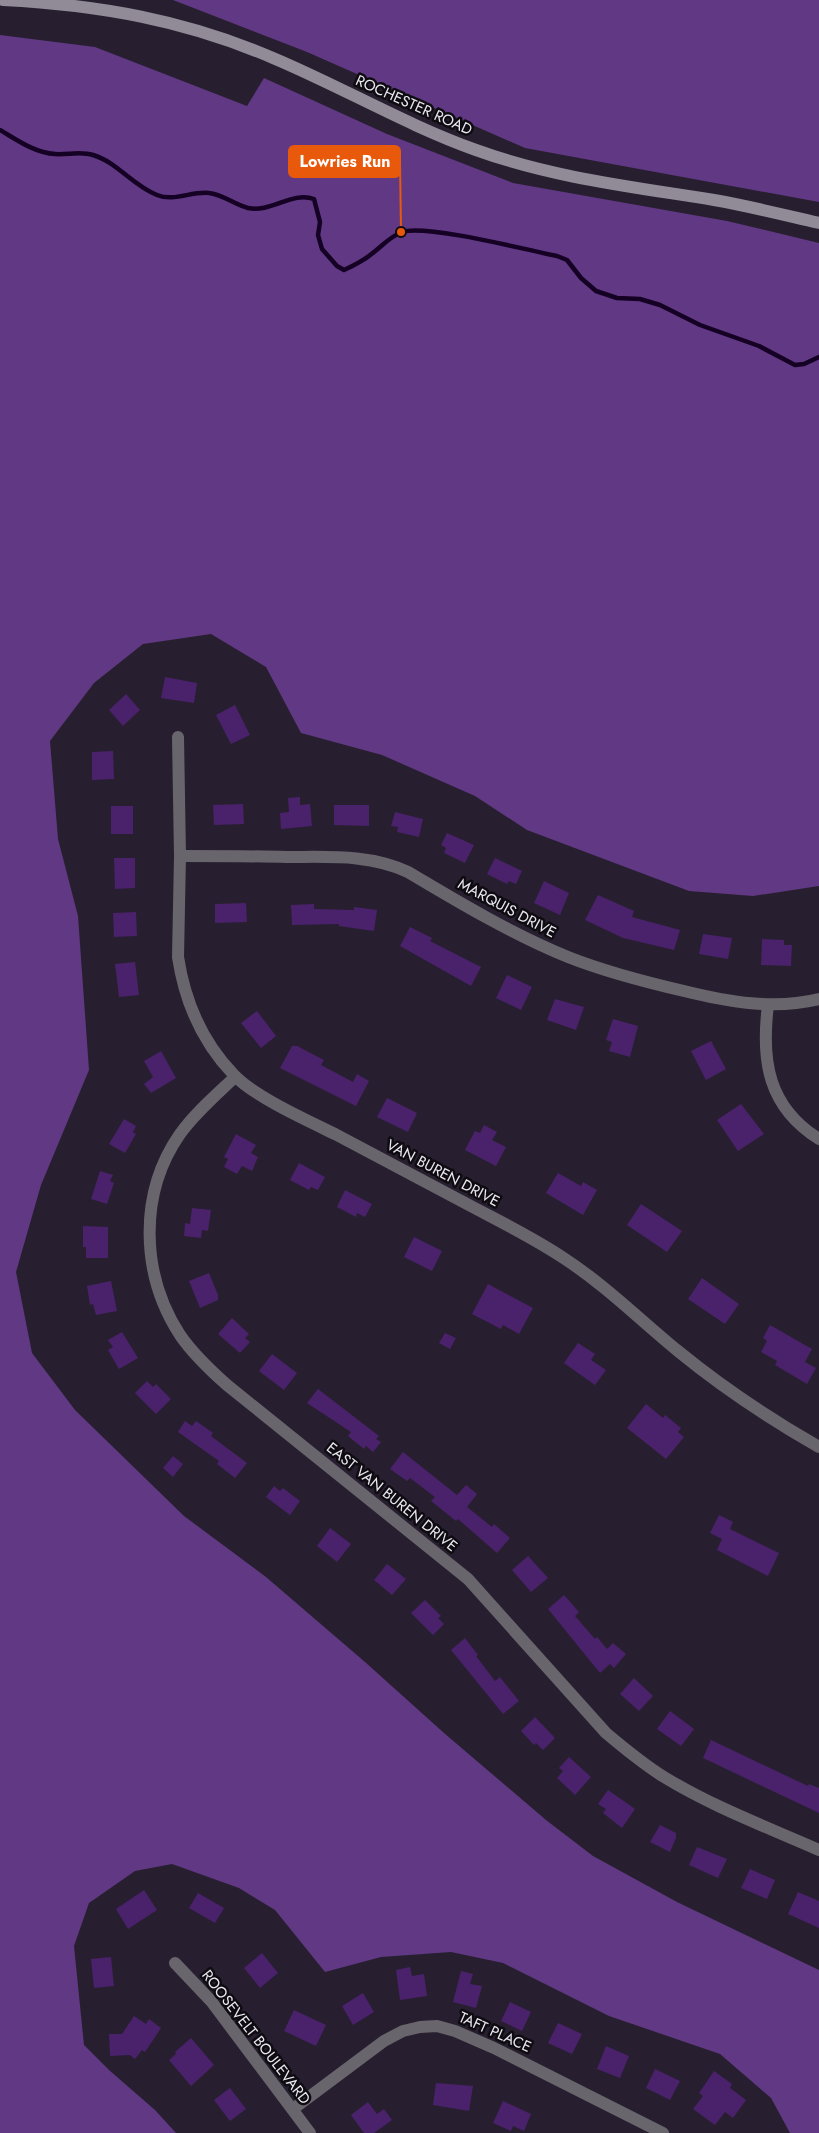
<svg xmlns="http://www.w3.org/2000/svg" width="819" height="2133" viewBox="0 0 819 2133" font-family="Jost,sans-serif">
<rect width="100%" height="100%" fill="#271f2f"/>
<g fill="#603883">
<path d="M173,0H819V202L525,148L307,52Z"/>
<path d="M0,35L95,47L247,106L264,78L387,134L513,183L727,221L819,243V886L753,896L689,891L527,830L475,796L382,755L301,733L266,667L211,634L143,644L94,683L50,741L58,839L78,916L89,1070L41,1185L16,1272L32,1353L75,1410L184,1516L266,1577L365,1662L444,1733L546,1820L593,1856L677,1902L819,1970V2133H790L771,2098L720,2054L609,2016L503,1963L451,1952L381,1957L325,1972L275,1910L239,1888L172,1864L135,1871L89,1903L74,1946L84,2045L109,2070L155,2110L176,2133H0Z"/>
</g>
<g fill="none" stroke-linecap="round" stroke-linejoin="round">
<path stroke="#150124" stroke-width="4.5" d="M0,130C17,140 35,153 55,154C68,155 80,151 93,155C117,162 133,186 157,195C174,202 191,191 209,193C222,194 235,205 248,208C271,213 292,191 314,199L320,222L318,235L322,249L337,266L344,270C355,265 365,260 374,252C383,245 391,236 402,232C426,224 527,250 557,256L567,260L581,278L596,291L617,298L640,299L660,305L700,325L759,346L795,365L804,364L819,357"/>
</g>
<g fill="#4a216b">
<path d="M165,677L197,683L194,703L161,698Z"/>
<path d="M126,694L140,710L123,726L109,710Z"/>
<path d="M235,705L250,735L231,744L216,715Z"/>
<path d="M113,751L114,779L92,780V752Z"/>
<path d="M300,797V805L310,804L312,826L281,829L280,813L289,812L288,798Z"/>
<path d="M243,804L244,824L214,825L213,805Z"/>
<path d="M334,805H369V826L334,825Z"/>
<rect x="111" y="806" width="22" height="28"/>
<path d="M395,812L423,819L419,837L397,832L398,827L391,826Z"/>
<path d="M447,833L474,845L465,863L444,853L446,848L441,845Z"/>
<path d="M114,858H135V888L115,889Z"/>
<path d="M495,858L522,871L516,884L509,881L507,884L487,874Z"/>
<path d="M544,881L569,893L560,915L534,903Z"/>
<path d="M598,895L634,911L632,917L680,930L674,950L623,938L585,920Z"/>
<path d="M246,903L247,922L215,923V904Z"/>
<path d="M314,904V909L354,910V907L377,910L374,931L339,926V924L292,925L291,905Z"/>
<path d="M136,912L137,936L114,937L113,913Z"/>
<path d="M410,927L432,938L430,941L481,967L471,986L400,946Z"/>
<path d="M703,934L732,938L728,959L699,954Z"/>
<path d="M762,939L784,940V945H792L791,966L761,965Z"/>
<path d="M135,962L139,995L119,997L115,964Z"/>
<path d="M507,975L532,987L521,1010L496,998Z"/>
<path d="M555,999L584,1007L576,1030L547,1020Z"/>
<path d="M257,1011L276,1036L261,1048L241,1023Z"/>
<path d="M613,1019L638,1026L630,1057L609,1051L612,1042L606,1040Z"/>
<path d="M711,1041L726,1069L706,1080L691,1051Z"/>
<path d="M292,1046H297L324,1060L321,1065L353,1082L357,1074L369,1081L356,1106L280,1068Z"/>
<path d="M161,1051L176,1078L151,1093L144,1084L153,1077L144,1061Z"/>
<path d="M387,1098L417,1113L408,1132L377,1117Z"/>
<path d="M741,1104L764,1134L738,1151L717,1120Z"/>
<path d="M124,1119L136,1126L133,1132L136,1134L125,1153L109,1144Z"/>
<path d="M484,1125L497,1132L492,1140L506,1147L496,1166L465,1150L475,1131L480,1133Z"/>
<path d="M236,1134L256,1145L251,1153L258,1157L252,1171L242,1166L237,1174L224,1167L228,1159L224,1157Z"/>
<path d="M299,1163L325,1177L318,1190L311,1187L309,1190L290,1180Z"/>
<path d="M100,1171L113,1175L110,1181L114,1183L107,1204L91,1199Z"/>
<path d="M558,1173L581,1186L583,1182L597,1190L583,1215L546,1193Z"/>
<path d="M345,1190L372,1204L365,1217L357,1213L356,1217L337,1207Z"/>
<path d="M641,1204L682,1231L667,1252L627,1225Z"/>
<path d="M192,1208L211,1210L208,1231L202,1230L201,1238L184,1236L185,1223L190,1224Z"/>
<path d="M83,1226L108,1227V1258H86V1247H83Z"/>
<path d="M414,1237L442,1251L432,1271L404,1257Z"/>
<path d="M209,1273L218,1295V1300L200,1308L189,1281Z"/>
<path d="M702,1278L739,1304L725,1324L688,1299Z"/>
<path d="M111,1281L117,1311L96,1315L93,1304L90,1305L87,1286Z"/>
<path d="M488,1284L533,1308L519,1334L503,1325L501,1329L472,1314Z"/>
<path d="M232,1318L249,1334L245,1338L250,1342L240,1353L218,1334Z"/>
<path d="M770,1325L812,1349L805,1362L816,1368L807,1384L775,1365L777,1361L761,1352L767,1341L763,1338Z"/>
<path d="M122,1332L138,1358L119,1369L108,1350L113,1347L108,1340Z"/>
<path d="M445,1333L456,1338L450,1349L439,1343Z"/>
<path d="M578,1343L595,1354L591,1360L606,1370L595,1385L564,1363Z"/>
<path d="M272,1354L297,1373L284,1390L259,1371Z"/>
<path d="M147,1381L153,1387L156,1384L171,1399L156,1414L135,1393Z"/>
<path d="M318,1389L379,1436L376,1439L381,1442L373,1452L366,1446L364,1449L348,1436L351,1432L307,1403Z"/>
<path d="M646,1404L663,1418L665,1415L681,1428L678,1432L684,1437L666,1459L627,1428Z"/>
<path d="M185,1421L192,1426L196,1421L213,1433L211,1436L247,1463L235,1478L217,1464L219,1461L178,1432Z"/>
<path d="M403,1452L457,1495L466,1485L477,1494L467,1507L492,1527L494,1524L510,1538L497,1553L458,1519L456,1521L431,1501L435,1497L410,1478L407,1481L390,1469Z"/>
<path d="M173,1456L183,1464L173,1477L163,1468Z"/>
<path d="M274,1486L280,1491L283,1488L300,1501L290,1515L266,1497Z"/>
<path d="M719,1515L733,1522L730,1529L779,1553L768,1576L717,1550L722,1539L710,1533Z"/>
<path d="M330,1528L351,1544L337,1562L317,1546Z"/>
<path d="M528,1556L548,1578L531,1592L512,1570Z"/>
<path d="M387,1564L406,1579L392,1595L374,1580Z"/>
<path d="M564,1595L579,1612L575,1616L595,1639L597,1637L607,1649L613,1643L626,1654L614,1668L610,1664L600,1673L548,1609Z"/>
<path d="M425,1600L441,1616L438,1618L444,1624L433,1635L411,1613Z"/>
<path d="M465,1638L478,1655L476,1656L495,1681L500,1677L519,1701L503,1714L451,1650Z"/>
<path d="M634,1678L653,1696L639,1711L620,1694Z"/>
<path d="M670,1711L694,1729L681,1746L657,1729Z"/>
<path d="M535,1717L555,1738L543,1750L536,1743L534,1745L521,1731Z"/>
<path d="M711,1740L808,1786L809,1784L819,1788V1813L703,1758Z"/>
<path d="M569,1757L591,1777L575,1795L557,1778L563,1771L559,1768Z"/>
<path d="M608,1790L635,1809L622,1828L603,1813L606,1809L598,1804Z"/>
<path d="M660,1825L676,1833V1838L670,1852L650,1842Z"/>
<path d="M697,1847L727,1859L718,1878L689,1865Z"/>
<path d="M750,1869L775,1880L767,1899L741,1888Z"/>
<path d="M144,1890L157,1910L128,1929L116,1909Z"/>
<path d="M798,1892L819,1901V1928L788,1914Z"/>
<path d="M198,1893L224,1908L215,1923L189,1908Z"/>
<path d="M262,1953L278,1973L260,1988L244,1968Z"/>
<path d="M111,1957L114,1986L94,1988L91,1959Z"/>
<path d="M410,1967L412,1976L424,1974L427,1996L400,2000L396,1970Z"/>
<path d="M461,1971L473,1974L470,1984L482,1986L476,2008L453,2002Z"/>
<path d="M363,1993L374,2012L353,2025L342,2006Z"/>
<path d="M510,2002L531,2012L522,2031L501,2021Z"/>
<path d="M294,2010L326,2025L316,2046L284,2031Z"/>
<path d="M134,2016L146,2024L149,2019L161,2028L145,2052L142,2050L135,2059L130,2055L110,2056L109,2034H122Z"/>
<path d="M558,2023L582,2034L572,2054L548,2043Z"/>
<path d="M191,2038L214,2065L191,2086L169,2060L176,2054L175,2052Z"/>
<path d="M606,2046L629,2056L620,2078L597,2069Z"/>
<path d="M655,2069L680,2081L670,2100L646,2088Z"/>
<path d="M714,2071L732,2084L730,2088L746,2100L733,2118L725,2112L715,2125L693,2109L703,2096L699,2093Z"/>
<path d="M436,2083L473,2086L469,2111L433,2105Z"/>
<path d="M230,2088L246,2109L230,2121L214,2100Z"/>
<path d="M503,2101L531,2114L524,2131L513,2126L511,2131L493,2123Z"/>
<path d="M368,2102L377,2114L384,2109L392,2120L374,2133H364L351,2115Z"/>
</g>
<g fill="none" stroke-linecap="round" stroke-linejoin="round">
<g stroke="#69656d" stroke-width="12">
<path d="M178,737L180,856L178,957C185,1003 202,1042 234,1075C255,1097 306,1120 335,1134C379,1157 423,1181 467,1204C499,1221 532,1237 562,1257C604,1284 639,1319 678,1351C722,1387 770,1419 819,1447"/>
<path d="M180,856C216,856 252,856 287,857C329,857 370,854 408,872C460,903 512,934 568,957C606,972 645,982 684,991C729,1002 774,1010 819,999"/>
<path d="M768,1005C761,1061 768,1107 819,1139"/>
<path d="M235,1077C216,1095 195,1113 180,1134C138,1194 141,1275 180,1335C193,1354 210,1370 227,1385L468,1579L606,1733C625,1749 643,1764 664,1777C713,1807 767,1827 819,1850"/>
<path d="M175,1963L211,2001L310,2133"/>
<path d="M293,2109L384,2041L403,2031L420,2027L437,2026L455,2031L494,2048L663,2133"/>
</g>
<path stroke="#918b98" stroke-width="12" d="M3,0C99,5 185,20 273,58C342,87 406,125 476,150C553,178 634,187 714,200C749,206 784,215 819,223"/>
</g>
<g text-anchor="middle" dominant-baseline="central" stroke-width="5" stroke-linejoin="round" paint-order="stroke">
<g font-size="15" fill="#ebe7f1" stroke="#0e0b11">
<text transform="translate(414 105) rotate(24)">ROCHESTER ROAD</text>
<text transform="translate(507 908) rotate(28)">MARQUIS DRIVE</text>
<text transform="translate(443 1173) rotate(28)">VAN BUREN DRIVE</text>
<text transform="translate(392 1497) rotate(39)">EAST VAN BUREN DRIVE</text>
<text transform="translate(495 2032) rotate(24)">TAFT PLACE</text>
<text transform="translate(256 2037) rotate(52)">ROOSEVELT BOULEVARD</text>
</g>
</g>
<path fill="none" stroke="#e8590c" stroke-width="2" d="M401 232L400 162"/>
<circle fill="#e8590c" stroke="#0e0b11" stroke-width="2" cx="401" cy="232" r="5"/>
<rect fill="#e8590c" stroke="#e8590c" stroke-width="2" x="289" y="146" width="111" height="31" rx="5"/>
<g font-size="16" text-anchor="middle" font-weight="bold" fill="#fff">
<text x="345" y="167">Lowries Run</text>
</g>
</svg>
